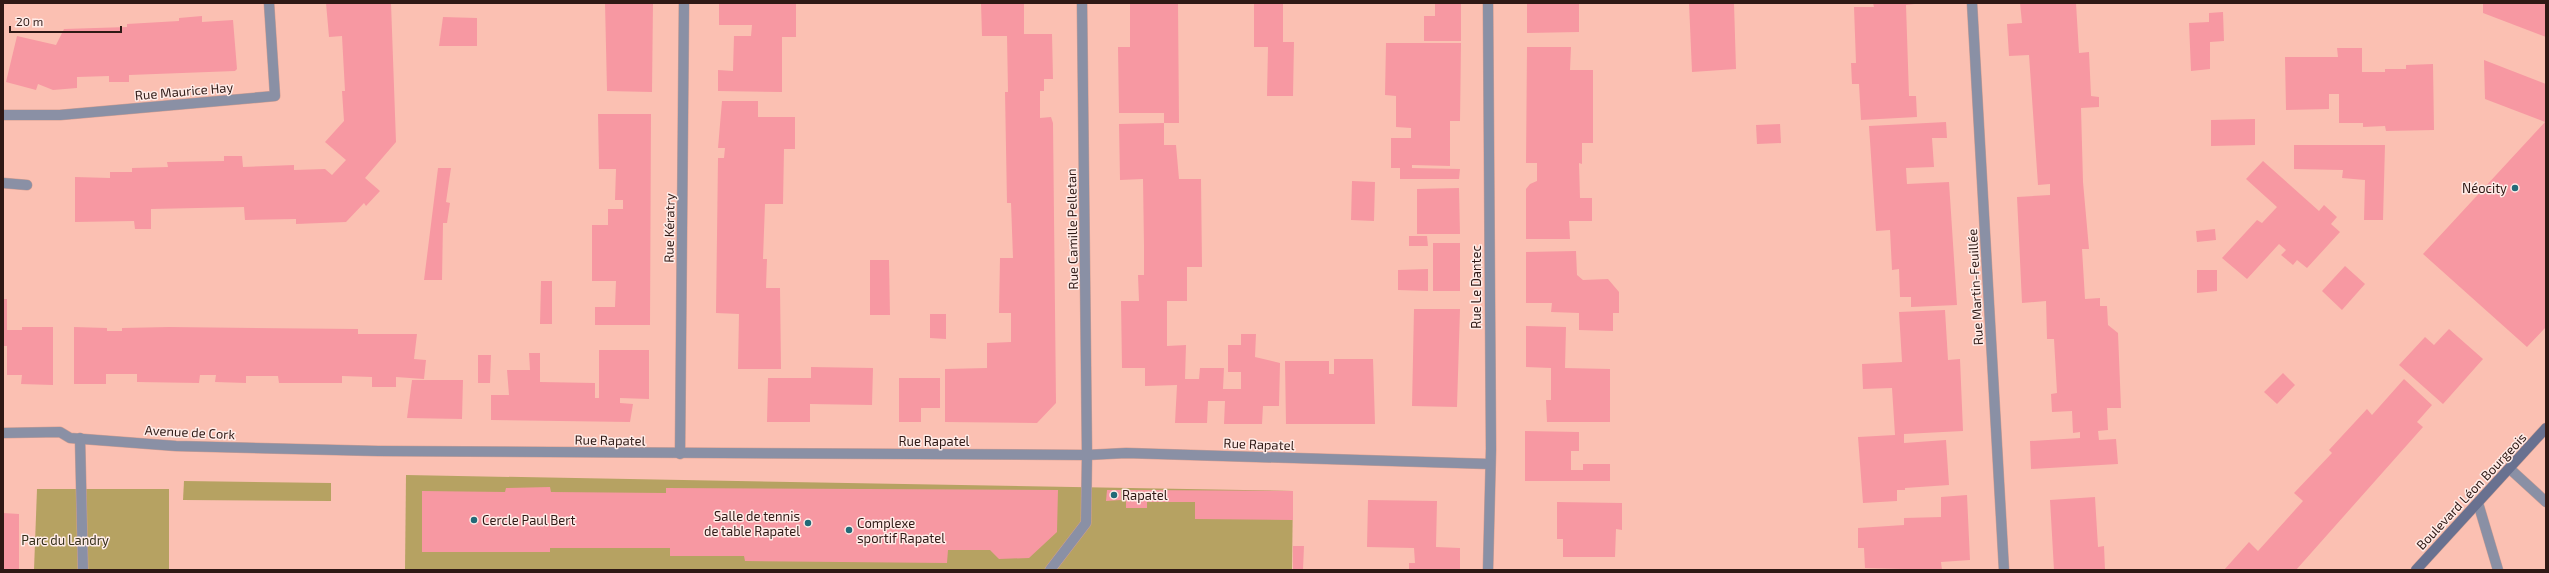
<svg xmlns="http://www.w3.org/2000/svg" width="2549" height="573" viewBox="0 0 2549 573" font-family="'Exo 2',sans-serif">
<rect width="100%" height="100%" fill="#fbc0b2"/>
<g fill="#b6a262">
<path d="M406,475L1293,491L1292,570H405Z"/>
<path d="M184,481L331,483V501L183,500Z"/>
<path d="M37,489H169V570H34Z"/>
</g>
<g fill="#f798a2">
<path d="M326,3H391L396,142L365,178L380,191L366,206L364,203L346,222L296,224V219L245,220L244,207L151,209V229H135L134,221L75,222V177L110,178V172H132V168L168,167L167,162L224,161V156H242L243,167L294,165V170L325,169L332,175L346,160L325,142L344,121L342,91H345L342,36L329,37Z"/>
<path d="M605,3H653L652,92L607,91Z"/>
<path d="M719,3H796V37H782V92L718,91V70L733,71L734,36H751L752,25H719Z"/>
<path d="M981,3H1024V34H1052L1053,79H1044V91H1040V118L1051,117L1053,123L1056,403L1037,423L945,422V369L987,368V343L1011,342V313H999L1000,258H1013L1011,203H1007L1005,92H1008L1007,36H982Z"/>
<path d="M1130,3H1178L1179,123H1164V113H1119L1118,47H1130Z"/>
<path d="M1254,3H1283V42H1294L1293,96H1267L1268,47H1254Z"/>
<path d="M1435,3H1461V41H1424V16H1435Z"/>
<path d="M1527,3H1579V32L1527,33Z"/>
<path d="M1689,3H1734L1736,69L1692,72Z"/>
<path d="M1873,3H1923L1906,5L1909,96H1916L1917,117L1861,120L1859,84H1852L1851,63H1856L1854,7H1874Z"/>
<path d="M2020,3H2076L2079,53L2089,52L2091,96L2099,97V107L2081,108L2083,182L2089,249H2082L2085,299L2100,298V306H2107L2108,325L2118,333L2121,408H2107L2108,430L2098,431L2099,440L2116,439L2118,464L2031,469L2030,441L2080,438V432L2073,433L2072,411L2052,412L2051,394L2057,393L2054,339H2047L2046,301L2022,303L2017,197L2050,195V184L2038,185L2029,55L2009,56L2007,24L2022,23Z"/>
<path d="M2483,3H2546V37L2483,13Z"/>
<path d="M2223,12L2224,41L2210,42V69L2191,71L2189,23L2209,22V13Z"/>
<path d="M202,16V22L233,20L237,69L235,71L129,75V82H109V76L77,77V88L53,90L38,84L36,90L6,82L17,36L56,45L64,29L127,27V24L179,21V18Z"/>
<path d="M443,17L477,18V46H439Z"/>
<path d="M1386,43H1461L1460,121H1450V166L1412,165V168L1460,169L1459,179H1400V168H1391V138H1411V128L1396,127V96L1385,95Z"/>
<path d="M1527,47H1571L1570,70H1593V143H1582V164L1579,163L1580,198H1592V221H1569L1570,239H1526V189L1530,184L1537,181V163H1526Z"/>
<path d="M2337,48H2362V72H2385V69H2406V65L2433,64L2434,130L2386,131L2385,126L2363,127V123H2339V94H2329V109L2286,110L2285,57H2338Z"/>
<path d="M2484,60L2546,84V327L2527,347L2423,254L2545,122L2485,99Z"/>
<path d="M722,101H758V117H795V149H784L783,204H765L763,259H767L766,288H780L781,369H738L739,314L716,313L718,158H724L725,148H718Z"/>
<path d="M598,114H651L650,325H595V307H615L616,281H592V225H608V209H623V200H615L616,169H599Z"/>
<path d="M2255,119V145L2211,146V120Z"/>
<path d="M1946,122L1947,138H1932L1934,167L1906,168L1907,184L1949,182L1957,305L1911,307V297H1900L1899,269L1892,270L1890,230L1876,231L1869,126Z"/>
<path d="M1164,123V145H1176L1179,179H1201L1202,267H1187V301H1167V346L1186,345L1185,379H1199L1200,368H1224L1223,389H1241V372H1228V345H1241V334H1256L1255,357L1280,363L1279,406H1263L1262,424H1224L1225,401H1208L1207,423H1175L1177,385L1145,386V368H1122L1121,301H1139L1138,275H1144V246L1143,179L1120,180L1119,124Z"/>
<path d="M1780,124L1781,143L1757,144L1756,125Z"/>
<path d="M2294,145H2385L2383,220H2364L2365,180L2342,178L2343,170L2294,169Z"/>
<path d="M2263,161L2319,211L2324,205L2337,217L2331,224L2340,232L2307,268L2297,260L2293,265L2281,255L2286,250L2279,244L2247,279L2222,258L2257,220L2262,223L2277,207L2246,179Z"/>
<path d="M438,168H451L446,202L450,203L447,223H443L442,280H424Z"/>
<path d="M1352,181L1375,182L1374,221L1351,220Z"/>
<path d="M1459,188L1460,234H1417V189Z"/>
<path d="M2215,229L2216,240L2197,242L2196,231Z"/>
<path d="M1409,236H1427L1428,246H1409Z"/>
<rect x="1433" y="243" width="27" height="48"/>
<path d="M1576,251L1577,275L1583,280L1608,279L1619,292V313H1613V331L1579,330V313L1551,312L1552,303H1526V252Z"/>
<path d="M870,260H889L890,315H870Z"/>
<path d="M2345,266L2365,284L2342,310L2322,291Z"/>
<path d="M1428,269V291L1398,290V270Z"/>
<path d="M2197,270H2217V291L2197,293Z"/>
<path d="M541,281H552V324H540Z"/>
<path d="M3,299H7V330H22V327H53V385L21,384L22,375H7V346H3Z"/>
<path d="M1414,309H1460L1457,407L1412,406Z"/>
<path d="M1945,310L1948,360L1960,359L1963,431L1904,434V443L1946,440L1949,485L1905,488V490H1897V501L1863,503L1858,437L1895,435L1892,388L1863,389L1862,364L1902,362L1899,312Z"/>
<path d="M930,314H946V339L930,338Z"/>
<path d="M1526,326L1566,327L1565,368L1610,369V422H1547L1546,400H1551V368L1526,367Z"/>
<path d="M74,327L107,328V331H122V328L169,327L358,329V334H417L414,359L426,360L424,379L396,377V387H372V377L342,376V383H279L278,376H246V383L215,382L216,375H200L199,383L137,382V374H106V384H74Z"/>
<path d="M2449,329L2483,359L2443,404L2399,365L2425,337L2434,345Z"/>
<path d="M599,350H649V399L620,398V403L633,404L630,422L491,420V395H509L507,370H530L529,353H540V382L595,383V398H599Z"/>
<path d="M478,355H491L490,383H478Z"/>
<path d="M1334,359H1373L1375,424H1286L1285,361H1329V374H1334Z"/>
<path d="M811,367L873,368L872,405L810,404V422H767L768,378H811Z"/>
<path d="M2283,373L2295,385L2277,404L2264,392Z"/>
<path d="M899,378H940V408H921V422H899Z"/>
<path d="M2404,379L2432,405L2417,422L2423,427L2296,570H2224L2249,542L2258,551L2303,501L2294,493L2332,453L2329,450L2367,409L2372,415Z"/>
<path d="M412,380H463L462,419L407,418Z"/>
<path d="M1525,431L1579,432V451H1571V470H1583V464H1610V481H1525Z"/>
<path d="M550,487L551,492L666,493V488L1058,490L1057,532L1029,558L999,559L990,550H948L947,563L745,561L744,556H670V548H550V552H422V491L505,492L506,488Z"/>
<path d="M1107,490H1121V500L1106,501Z"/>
<path d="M1126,490L1293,491V520L1195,519V502H1147V508H1126Z"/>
<path d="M1967,495L1970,560L1941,562L1942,570L1865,568L1864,548H1858V528L1904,525V518L1941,517V497Z"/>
<path d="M2095,497L2098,547L2104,546L2105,570H2054L2050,500Z"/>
<path d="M1368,500L1437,501L1436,547L1460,548V570H1409V563H1415L1414,548L1367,547Z"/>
<path d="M1557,502L1622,503V530L1616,529L1615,557H1563V539H1557Z"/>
<path d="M3,513L19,514V570L3,569Z"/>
<path d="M1293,546H1304L1303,570H1293Z"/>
</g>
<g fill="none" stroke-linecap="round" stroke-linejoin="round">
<g stroke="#d29f93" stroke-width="11">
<g id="lane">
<path d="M3,183L27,185"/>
<path d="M2510,469L2546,502"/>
<path d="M2478,503L2498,570"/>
<path d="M1050,570L1086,523L1087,455"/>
</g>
</g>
<g stroke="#d29f93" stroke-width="11">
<g id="street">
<path d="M1082,3L1087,455"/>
<path d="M1488,3L1491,449L1488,570"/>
<path d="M1972,3L2004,570"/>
<path d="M3,115H60L275,96L269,3"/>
<path d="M3,433L60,432L70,438L176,446L378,451L1087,455L1126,453L1490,464"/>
<path d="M80,438L83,570"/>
<path d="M680,454L684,3"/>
</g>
</g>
<g stroke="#d29f93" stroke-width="11">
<path id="secondary" d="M2416,570L2546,428"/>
</g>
<use href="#lane" stroke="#8a90a5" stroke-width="10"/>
<use href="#street" stroke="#8a90a5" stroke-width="10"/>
<use href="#secondary" stroke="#697190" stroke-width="10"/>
</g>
<g fill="#236a78" stroke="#ffece8" stroke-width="1.5">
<circle cx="2515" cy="188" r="4"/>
<circle cx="1114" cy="495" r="4"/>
<circle cx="474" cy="520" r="4"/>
<circle cx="808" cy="523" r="4"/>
<circle cx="849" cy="530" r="4"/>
</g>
<g text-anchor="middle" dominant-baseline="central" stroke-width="3" stroke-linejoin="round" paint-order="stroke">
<g font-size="13" fill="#2f1915" stroke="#ffece8">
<text transform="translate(184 91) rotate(-5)">Rue Maurice Hay</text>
<text transform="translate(669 228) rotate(-89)">Rue Kératry</text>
<text transform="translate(1072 229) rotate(-91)">Rue Camille Pelletan</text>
<text transform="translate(1476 287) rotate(-90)">Rue Le Dantec</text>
<text transform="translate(1975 287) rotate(-93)">Rue Martin-Feuillée</text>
<text transform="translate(190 432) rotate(3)">Avenue de Cork</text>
<text transform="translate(610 440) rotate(1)">Rue Rapatel</text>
<text x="934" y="441">Rue Rapatel</text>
<text transform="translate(1259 444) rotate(2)">Rue Rapatel</text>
<text transform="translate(2471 491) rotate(-47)">Boulevard Léon Bourgeois</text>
</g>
<g font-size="13" fill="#2f1915" stroke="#ffece8" text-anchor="start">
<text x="2507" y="188" text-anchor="end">Néocity</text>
<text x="1122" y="495">Rapatel</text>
<text x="800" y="516" text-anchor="end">Salle de tennis<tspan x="800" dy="15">de table Rapatel</tspan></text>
<text x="482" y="520">Cercle Paul Bert</text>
<text x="857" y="523">Complexe<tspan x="857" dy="15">sportif Rapatel</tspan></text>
</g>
<g font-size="13" fill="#342e19" stroke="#ffece8">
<text x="65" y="540">Parc du Landry</text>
</g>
</g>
<rect width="2549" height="573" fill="none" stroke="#2f1915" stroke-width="8"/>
<path d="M10 26v6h111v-6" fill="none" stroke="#2f1915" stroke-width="2"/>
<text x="16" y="26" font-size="12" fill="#2f1915" stroke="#ffece8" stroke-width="3" paint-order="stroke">20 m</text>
</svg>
